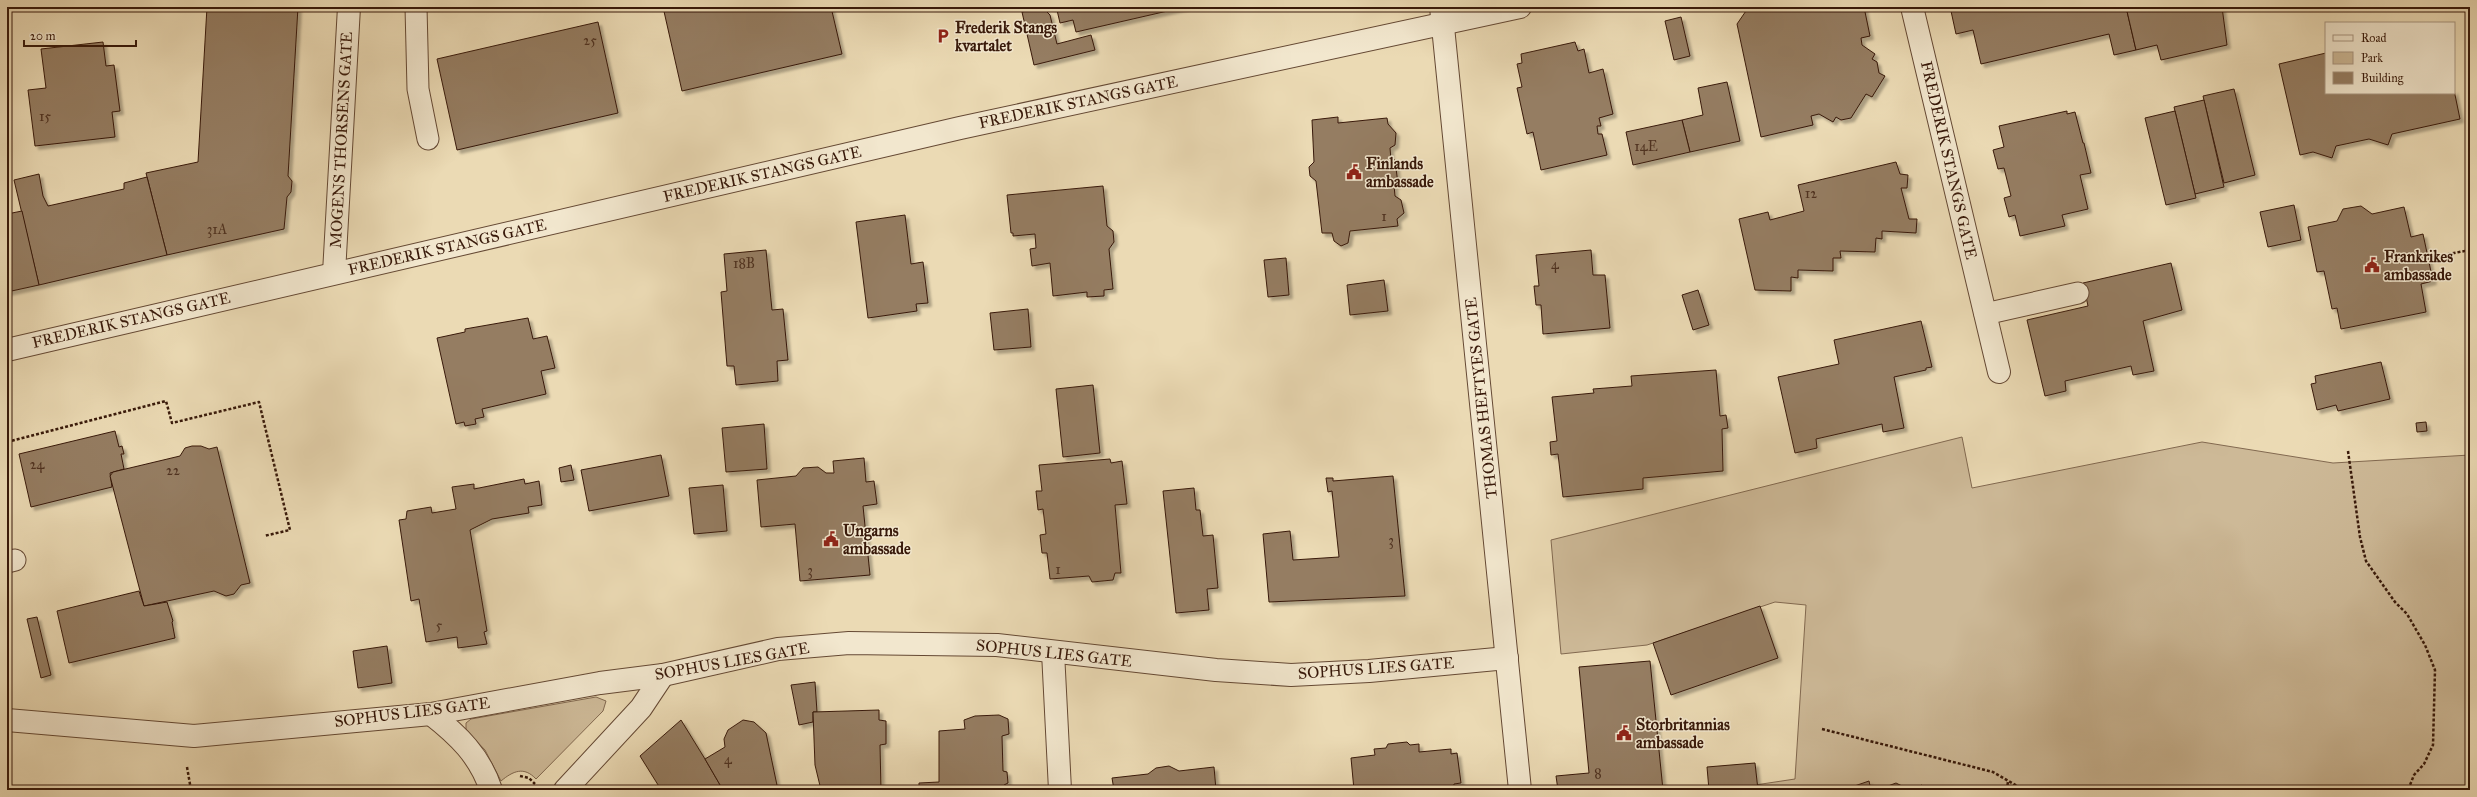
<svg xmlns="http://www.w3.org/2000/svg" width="2477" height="797" viewBox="0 0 2477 797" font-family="'IM FELL Great Primer',serif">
<defs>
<filter id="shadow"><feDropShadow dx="3.5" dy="3.5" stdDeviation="1" flood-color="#0004"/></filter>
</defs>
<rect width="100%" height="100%" fill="#ebdab4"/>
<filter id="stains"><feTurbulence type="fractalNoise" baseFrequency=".005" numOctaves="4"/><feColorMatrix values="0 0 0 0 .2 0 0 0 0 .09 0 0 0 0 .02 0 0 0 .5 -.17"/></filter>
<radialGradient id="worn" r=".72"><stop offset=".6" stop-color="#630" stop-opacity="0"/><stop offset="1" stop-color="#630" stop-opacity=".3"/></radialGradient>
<g fill="#cdb997" stroke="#826950">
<path d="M1962,437L1972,488L2202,442L2333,463L2470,455V790H1722L1795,779L1806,605L1775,602L1647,645L1561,654L1551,540Z"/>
<path d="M596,697L606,701L603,711L536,779C524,766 513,771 501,781L485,750L466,730V723L471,719Z"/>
</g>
<g fill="#957d62" stroke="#38190a" filter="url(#shadow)">
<path d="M207,7H298L288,176L292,181L291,192L287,197L284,229L167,255L146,173L198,162Z"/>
<path d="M663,7H831L842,54L682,91Z"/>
<path d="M1051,7H1185L1076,32L1073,20L1060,23L1057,10Z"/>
<path d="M1754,7H1864L1870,36L1861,38L1862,45L1875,54L1872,59L1877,62L1879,73L1885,76L1872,97L1866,94L1851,118L1841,120L1836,117L1833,122L1819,114L1811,116L1813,125L1761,137L1737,24L1748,8Z"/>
<path d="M1966,7H2126L2136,50L2114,55L2109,34L1981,64L1973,30L1956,34L1951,11Z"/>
<path d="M2126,7H2222L2227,45L2161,60L2157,45L2136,50Z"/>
<path d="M1043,8L1050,15L1057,44L1091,35L1095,50L1034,65L1022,12Z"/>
<path d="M1681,17L1690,56L1674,60L1665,21Z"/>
<path d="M598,22L618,113L457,150L437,59Z"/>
<path d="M103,42L106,66L114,65L120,111L112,112L115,137L35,146L28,90L46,88L41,49Z"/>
<path d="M1575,42L1578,51L1584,49L1589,73L1603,69L1613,114L1599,118L1601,126H1597L1598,134H1602L1607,155L1541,170L1533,132L1527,134L1517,88L1522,87L1517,64L1522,63L1521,54Z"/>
<path d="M2326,53V93H2454V90L2460,119L2392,134L2388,145L2369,139L2336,146L2332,158L2313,152L2300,155L2279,64Z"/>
<path d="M1727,82L1740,141L1690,152L1682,120L1703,115L1698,88Z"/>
<path d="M2234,89L2255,175L2224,183L2203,96Z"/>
<path d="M2204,100L2224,187L2195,194L2174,107Z"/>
<path d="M2067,111V114L2075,112L2083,143H2084L2091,173L2080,175L2088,209L2062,215L2065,226L2020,236L2015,215L2009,217L2004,198L2011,196L2004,168L1998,169L1993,150L2004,147L1999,126Z"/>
<path d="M2175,111L2196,198L2166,205L2145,118Z"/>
<path d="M1338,117V123L1387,118L1388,124L1396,133L1395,145L1390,148L1391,160H1395L1398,184L1394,185L1395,196L1401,200L1404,213L1397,219L1398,226L1350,231L1348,243L1341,246L1334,241L1332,233H1322L1316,181L1310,176L1309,167L1314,162L1312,120Z"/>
<path d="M1682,120L1690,152L1633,165L1626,132Z"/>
<path d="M1896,162L1900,174L1908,175L1907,188H1901L1909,219H1917L1916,233L1882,231V239L1876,238L1875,252L1840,251L1841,258H1833V271L1798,270V278L1791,277V291L1755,290L1739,219L1768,212L1770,220L1804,211L1798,185Z"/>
<path d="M39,174L43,196L48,206L124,189V183L147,177L167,255L39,285L14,180Z"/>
<path d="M1103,186L1107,226L1113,231L1114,242L1109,249L1113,289L1104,290V296L1087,297V292L1053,296L1050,263L1032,266L1030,249L1036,248L1035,234L1013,236V233H1011L1007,195Z"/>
<path d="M2294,205L2301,240L2268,247L2260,212Z"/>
<path d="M2361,206L2372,214L2404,207L2411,237L2423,234L2433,281L2421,284L2426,312L2341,329L2337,308L2332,309L2324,271L2317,272L2308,227L2337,221L2343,209Z"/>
<path d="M22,211L39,285L7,292V214Z"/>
<path d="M905,215L911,264L923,262L928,303L916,304L917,311L868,318L856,222Z"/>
<path d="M766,250L772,310L783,309L788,360L777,361L778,381L736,385L734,366H727L721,292L727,291L724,254Z"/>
<path d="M1591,250L1593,275H1605L1610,328L1543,334L1541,305H1536L1534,286H1539L1536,255Z"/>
<path d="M1286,258L1289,295L1268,297L1264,260Z"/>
<path d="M2171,263L2182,310L2143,321L2154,371L2133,375L2131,366L2065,381L2066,391L2045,396L2027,320L2088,306L2083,283Z"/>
<path d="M1384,280L1388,311L1350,315L1347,285Z"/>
<path d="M1698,290L1709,325L1693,330L1682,295Z"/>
<path d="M1028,309L1031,347L994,350L990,313Z"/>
<path d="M528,318L533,339L547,336L555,368L541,371L546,394L482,409L484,417L475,419L476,424L465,426L464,422L456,424L437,338L465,332V329Z"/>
<path d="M1921,321L1932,367L1926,368V370L1894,377L1904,428L1883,432L1882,424L1816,439L1817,448L1795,453L1778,377L1839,364L1834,340Z"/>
<path d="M2381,362L2390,399L2338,411L2336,405L2317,410L2311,384L2316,383L2315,376Z"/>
<path d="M1716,370L1720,416L1726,415L1728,428L1722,429L1723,471L1643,478V489L1563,497L1558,454L1551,455L1550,442L1557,441L1552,397L1594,393L1593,389L1632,386L1631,376Z"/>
<path d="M1093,385L1100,453L1063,457L1056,389Z"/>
<path d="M2426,422L2427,431L2417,432L2416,423Z"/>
<path d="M764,424L767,469L726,472L722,428Z"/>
<path d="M115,431L119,447L122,446L124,454H121L124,469L110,473L112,487L31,507L19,454Z"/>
<path d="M192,446H201L209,449L217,447L250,583L241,585L234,594L226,596L214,591L144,606L110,476L113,472L180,456L185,448Z"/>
<path d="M661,455L669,496L589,511L581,470Z"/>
<path d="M864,458L866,482L874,481L877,504L863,506L870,575L800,581L795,524L761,527L757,480L796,476L803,468L818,467L826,473H834L833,461Z"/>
<path d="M1110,459L1111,463L1122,461L1127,504L1115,505L1121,573H1115L1113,580L1092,582L1089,576L1050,579L1047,553H1042L1040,535L1046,534L1043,509L1038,510L1036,491H1042L1039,465Z"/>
<path d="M571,465L574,480L561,482L559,468Z"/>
<path d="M1393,476L1405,596L1269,602L1263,534L1290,531L1293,560L1339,557L1332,491L1328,492L1326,478H1333V481Z"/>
<path d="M524,479L525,484L539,481L542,505L528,507L529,513L492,519L470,530L487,631L484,632L487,644L458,648L457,637L426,642L419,599L411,601L399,520L406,519L407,511L431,507L432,513L456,509L452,487L474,484V489Z"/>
<path d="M723,485L727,531L694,534L689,488Z"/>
<path d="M1194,488L1196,510H1200L1203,536L1213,535L1218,588L1207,589L1209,610L1176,613L1163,491Z"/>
<path d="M139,591L144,606L167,602L173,621L172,622L175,638L69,663L57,611Z"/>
<path d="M1760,606L1778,658L1671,695L1653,643Z"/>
<path d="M37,617L51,675L41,678L27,619Z"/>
<path d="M387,646L392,683L358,688L353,651Z"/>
<path d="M1650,661L1663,790H1558L1556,776L1589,773L1579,667Z"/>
<path d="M815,682L817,712H813V722L799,725L791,685Z"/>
<path d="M879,710V720L886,721V744L880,745L881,790H821L815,765L813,712Z"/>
<path d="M999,715L1008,719L1009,734L1002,736L1003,771L1007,772L1008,783L1004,785L1005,790H919V783L939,782V731L965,729L964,720L975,716Z"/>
<path d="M681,720L705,759L723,790L660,788L640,756Z"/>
<path d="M743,720L754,722L766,733L778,790H723L705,759L725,747L724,739L728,730Z"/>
<path d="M1407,742L1410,745L1419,744V752L1451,749V754L1457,753L1461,783L1454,784L1453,790H1354L1351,758L1375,755L1374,749L1386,748L1388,744Z"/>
<path d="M1755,763L1758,790H1709L1707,767Z"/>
<path d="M1169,766L1179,771L1214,767L1216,790H1114L1112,778L1148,774L1156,768Z"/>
<path d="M1869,781L1871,790H1843Z"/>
<path d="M1896,783L1904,787L1905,790H1886L1888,786Z"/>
<path d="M1922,785L1924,790H1907Z"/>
</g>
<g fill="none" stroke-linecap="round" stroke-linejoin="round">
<g stroke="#654934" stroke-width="23">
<g id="lane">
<path d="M416,7L418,89L428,139"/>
<path d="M1985,314L2078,293"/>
<path d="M7,562L15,560"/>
</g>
</g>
<g stroke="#654934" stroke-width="24">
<g id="street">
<path d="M1441,7L1520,790"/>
<path d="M1912,7L1999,372"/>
<path d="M334,273L349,7"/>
<path d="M7,350L960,128L1520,7"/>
<path d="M1053,652L1060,790"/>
<path d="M431,714C458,735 480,756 491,790"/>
<path d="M7,720L194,736L431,714L600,683L663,675L778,649L849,643L997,645L1216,670L1291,675L1369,671L1507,658"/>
<path d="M565,790L641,708L663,675"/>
</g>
</g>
<g stroke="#38190a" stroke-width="2.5" stroke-dasharray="3 2" stroke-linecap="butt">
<path d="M2428,258L2470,250"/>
<path d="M7,442L166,401L172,423L259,402L290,530L264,536"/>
<path d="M2348,451L2360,537L2366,561L2395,602L2407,614L2425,645L2435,670L2433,745L2424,764L2414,775L2408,790"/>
<path d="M1822,729L1993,772L2024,790"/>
<path d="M187,767L191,790"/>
<path d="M520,776L529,778L535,784"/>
<path d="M2007,790L2008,781"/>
</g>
<use href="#lane" stroke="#f2e7ce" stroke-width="21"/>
<use href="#street" stroke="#f2e7ce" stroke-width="22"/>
</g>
<defs>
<g id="parking-bare" transform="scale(1.2)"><path d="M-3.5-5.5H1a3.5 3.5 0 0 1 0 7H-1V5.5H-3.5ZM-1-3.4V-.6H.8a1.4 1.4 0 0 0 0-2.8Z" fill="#8f2418" stroke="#f2e7ce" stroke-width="2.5" paint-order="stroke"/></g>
<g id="civic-bare" transform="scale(1.2)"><path d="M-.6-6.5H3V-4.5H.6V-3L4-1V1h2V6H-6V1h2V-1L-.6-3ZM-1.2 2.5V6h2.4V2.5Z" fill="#8f2418" stroke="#f2e7ce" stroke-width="2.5" paint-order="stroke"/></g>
</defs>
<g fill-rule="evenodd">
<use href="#parking-bare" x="943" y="36"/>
<use href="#civic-bare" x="1354" y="172"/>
<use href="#civic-bare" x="2372" y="265"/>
<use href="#civic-bare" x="831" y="539"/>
<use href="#civic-bare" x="1624" y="733"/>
</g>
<g text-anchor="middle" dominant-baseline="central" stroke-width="3" stroke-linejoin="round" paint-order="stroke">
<g font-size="14" fill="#4f3220">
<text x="590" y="40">25</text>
<text x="45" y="116">15</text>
<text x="1646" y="146">14E</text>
<text x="1811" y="193">12</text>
<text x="1384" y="216">1</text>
<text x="217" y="229">31A</text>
<text x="744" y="263">18B</text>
<text x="1555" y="264">4</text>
<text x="37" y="464">24</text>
<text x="173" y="470">22</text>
<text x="1391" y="540">3</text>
<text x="1058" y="569">1</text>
<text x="810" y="570">3</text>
<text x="439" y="625">5</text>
<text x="728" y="759">4</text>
<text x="1598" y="773">8</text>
</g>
<g font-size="16" font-weight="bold" fill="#38190a" stroke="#f2e7ce" text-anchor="start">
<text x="955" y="27">Frederik Stangs<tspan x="955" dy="18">kvartalet</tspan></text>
<text x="1366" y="163">Finlands<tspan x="1366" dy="18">ambassade</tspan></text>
<text x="2384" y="256">Frankrikes<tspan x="2384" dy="18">ambassade</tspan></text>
<text x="843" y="530">Ungarns<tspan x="843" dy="18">ambassade</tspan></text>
<text x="1636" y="724">Storbritannias<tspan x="1636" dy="18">ambassade</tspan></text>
</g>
<g font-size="16" fill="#38190a" stroke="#f2e7ce">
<text transform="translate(1078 102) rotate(-12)">FREDERIK STANGS GATE</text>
<text transform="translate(341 140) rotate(-87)">MOGENS THORSENS GATE</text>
<text transform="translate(1949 160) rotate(77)">FREDERIK STANGS GATE</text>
<text transform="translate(762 174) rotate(-13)">FREDERIK STANGS GATE</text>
<text transform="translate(447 247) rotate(-13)">FREDERIK STANGS GATE</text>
<text transform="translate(131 320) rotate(-13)">FREDERIK STANGS GATE</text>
<text transform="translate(1481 398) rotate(-96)">THOMAS HEFTYES GATE</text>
<text transform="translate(1054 653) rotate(6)">SOPHUS LIES GATE</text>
<text transform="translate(732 661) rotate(-10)">SOPHUS LIES GATE</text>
<text transform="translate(1376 668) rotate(-4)">SOPHUS LIES GATE</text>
<text transform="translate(412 712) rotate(-7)">SOPHUS LIES GATE</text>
</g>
</g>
<rect width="2477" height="797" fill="none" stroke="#ebdab4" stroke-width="24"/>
<rect x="8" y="8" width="2461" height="781" fill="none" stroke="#38190a" stroke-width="2"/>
<rect x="12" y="12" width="2453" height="773" fill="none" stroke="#38190a"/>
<rect x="2325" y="22" width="130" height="72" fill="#f2e7ce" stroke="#a89580"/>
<rect x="2333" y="35" width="20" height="6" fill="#f2e7ce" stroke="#a89580"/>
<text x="2361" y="42" font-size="12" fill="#38190a">Road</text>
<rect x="2333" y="52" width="20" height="12" fill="#cdb997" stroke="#a89580"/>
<text x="2361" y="62" font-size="12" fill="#38190a">Park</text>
<rect x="2333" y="72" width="20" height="12" fill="#957d62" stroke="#a89580"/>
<text x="2361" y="82" font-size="12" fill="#38190a">Building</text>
<path d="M24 40v6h112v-6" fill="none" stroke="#38190a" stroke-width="2"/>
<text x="30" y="40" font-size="12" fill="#38190a" stroke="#f2e7ce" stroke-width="3" paint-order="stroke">20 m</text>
<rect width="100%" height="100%" filter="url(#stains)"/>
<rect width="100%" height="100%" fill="url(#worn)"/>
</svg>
